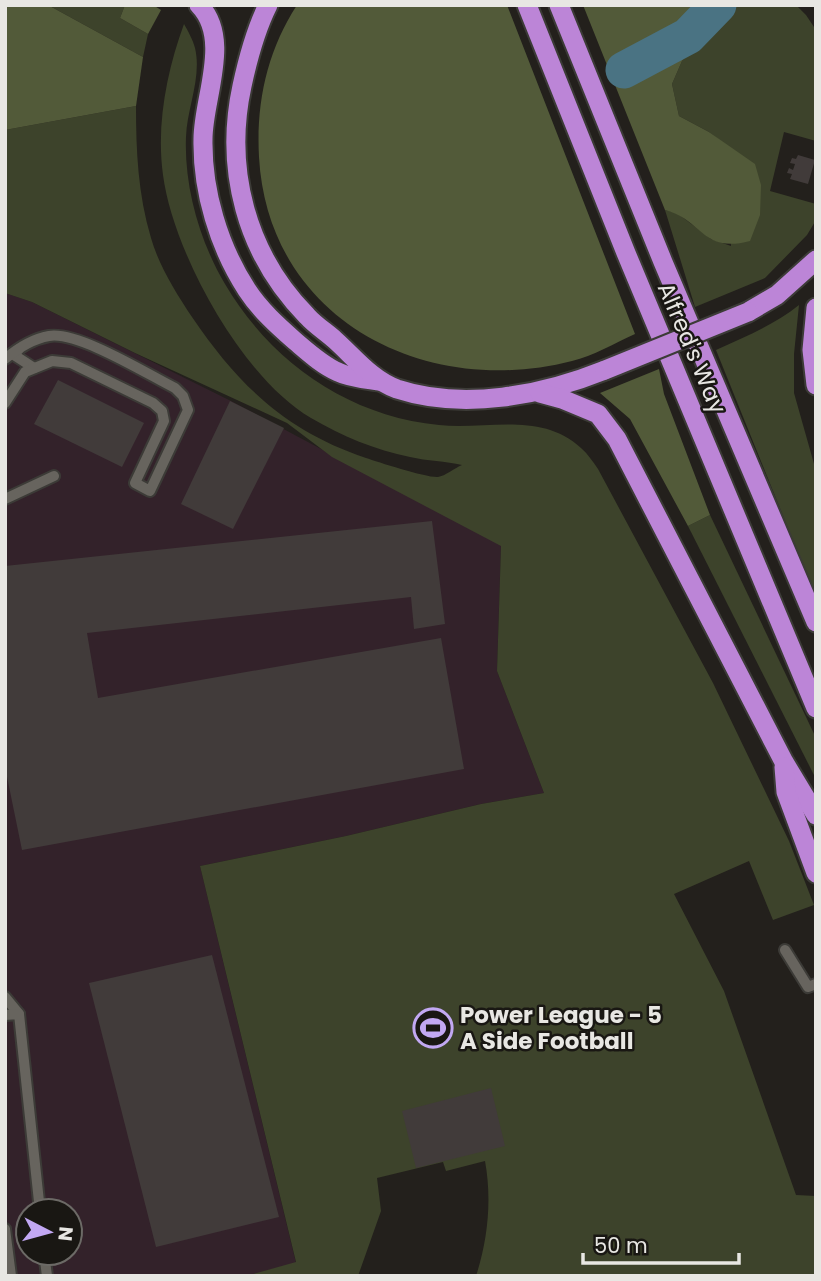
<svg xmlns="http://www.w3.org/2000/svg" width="821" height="1281" viewBox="0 0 821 1281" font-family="Poppins,sans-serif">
<rect width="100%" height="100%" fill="#23201c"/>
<path fill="#33222a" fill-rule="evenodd" d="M5,293L32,302L231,401L501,545L497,671L544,793L481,804L346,836L200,866L296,1263L246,1276H5ZM28,1211H70V1253H28Z"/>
<g fill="#3d432b">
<path d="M48,5H125L120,18L148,34L143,57Z"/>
<path d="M728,5H796L806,15L816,30V141L784,132L770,191L816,204V220L807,235L765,278L695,307L665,210L677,213L711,239L731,246L726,145L709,132L679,116L672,84L682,61L706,35Z"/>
<path d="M184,24C188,31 193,40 195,48C202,77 187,108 186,137C184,187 200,242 225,284C271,362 348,416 439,425C487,430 541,411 581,448C588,454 593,462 598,469L713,683L789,841L814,905L773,920L749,861L674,894L724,991L796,1195L816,1196V1276H476C488,1239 492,1199 485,1161L446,1171L443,1162L377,1178L381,1211L358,1276H246L296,1262L200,866L346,836L481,804L544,793L497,671L501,546L332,457L287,423L135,353L32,302L5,293V130L136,106C136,151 138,194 151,238C159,266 176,293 192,317C239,386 286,431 366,458C378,462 427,478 438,477C445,476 455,468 462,465C446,461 427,461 410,457C375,450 342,436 311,418C242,378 173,252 163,175C156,125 167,70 184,24Z"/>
<path d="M799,305L794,354V393L816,471V591L809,580L716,350C745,337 774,325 799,305Z"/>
<path d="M710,515L816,738V779L688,526Z"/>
</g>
<g fill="#525a39">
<path d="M5,5H48L143,57L136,106L5,130Z"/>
<path d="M125,5H153L161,10L148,34L120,18Z"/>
<path d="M297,5H507L635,334C615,343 593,356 572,361C424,399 268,319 259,157C256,103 267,51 297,5Z"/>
<path d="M583,5H728L706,35L682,61L672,84L679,116L709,132L755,164L761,185L760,215L750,241C702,254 702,219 665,210Z"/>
<path d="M659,369L664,394L710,515L688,526L630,419L600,393Z"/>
</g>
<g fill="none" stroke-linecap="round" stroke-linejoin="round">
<path stroke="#4a7383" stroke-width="37" d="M624,70L688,36L718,5"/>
</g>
<g fill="#413b3a">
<path d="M798,155L815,160L808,184L790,179L792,174L787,173L789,168L793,170L795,164L790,163L792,158L796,159Z"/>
<path d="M58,380L144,423L122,467L34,424Z"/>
<path d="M230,401L284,428L233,529L181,504Z"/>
<path d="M432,521L445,624L414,629L411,597L87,633L98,698L441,638L464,769L22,850L5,767V566Z"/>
<path d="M212,955L279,1217L156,1247L89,983Z"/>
<path d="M491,1088L505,1146L416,1168L402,1111Z"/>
</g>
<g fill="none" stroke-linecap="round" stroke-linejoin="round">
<g stroke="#3c3b37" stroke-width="14">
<g id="service">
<path d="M19,349L14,355L34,368"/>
<path d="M5,359C18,348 32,339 49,336C78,331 147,374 175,388L183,396L188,410L150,491L135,483L164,421L162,411L153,403L71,363L52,361L25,372L5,403"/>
<path d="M5,499L54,476"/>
<path d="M785,950L808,987L816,984"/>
<path d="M5,997L19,1014"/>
<path d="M5,1015L19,1014L40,1211"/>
<path d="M5,1229L11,1276"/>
<path d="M44,1253L47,1276"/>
</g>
</g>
<g stroke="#3c3b37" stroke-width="23">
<g id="trunk">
<path d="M199,5C232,39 203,98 203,139C202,191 219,247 247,290C260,310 278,326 295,341C308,352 322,365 338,372C350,378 366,379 379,381"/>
<path d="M268,5C255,31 248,58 242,86C224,169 246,254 307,316C315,325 326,332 335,340C355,358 372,380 397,389C464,411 543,395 605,370"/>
<path d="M527,5L626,253L816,708"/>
<path d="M559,5L663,262L816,622"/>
<path d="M816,308L812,350L816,385"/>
<path d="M748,312L777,295L816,260"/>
<path d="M540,393L562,399L598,414L617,439L784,762L816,815"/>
<path d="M784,767L786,792L816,873"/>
</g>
</g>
<use href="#service" stroke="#67645e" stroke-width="10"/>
<use href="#trunk" stroke="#bc85d7" stroke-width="19"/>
<g stroke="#3c3b37" stroke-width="23" stroke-linecap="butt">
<path id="trunk-bridge" d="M605,370L748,312"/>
</g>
<use href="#trunk-bridge" stroke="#bc85d7" stroke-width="19"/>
</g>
<defs>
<g id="stadium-ring" transform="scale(2.0125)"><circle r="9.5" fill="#191713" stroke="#c2a8f3" stroke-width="1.5"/><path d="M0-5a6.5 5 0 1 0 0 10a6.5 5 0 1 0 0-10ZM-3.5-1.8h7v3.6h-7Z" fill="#c2a8f3"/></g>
</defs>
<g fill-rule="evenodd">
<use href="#stadium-ring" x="433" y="1028"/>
</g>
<g text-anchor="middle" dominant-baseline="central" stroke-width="5" stroke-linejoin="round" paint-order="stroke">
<g font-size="23" fill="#e8e7e3" stroke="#191713">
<text transform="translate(692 348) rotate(67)">Alfred's Way</text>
</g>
<g font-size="23" font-weight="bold" fill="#e8e7e3" stroke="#191713" text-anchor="start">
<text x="460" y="1015">Power League - 5<tspan x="460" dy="26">A Side Football</tspan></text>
</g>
</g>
<rect width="821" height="1281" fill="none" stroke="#e8e7e3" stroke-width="14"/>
<g transform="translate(49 1232) rotate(96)"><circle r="33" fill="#191713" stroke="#6c6a66" stroke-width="2"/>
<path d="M0-5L12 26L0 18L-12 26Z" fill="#c2a8f3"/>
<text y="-10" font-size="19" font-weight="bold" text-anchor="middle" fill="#e8e7e3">N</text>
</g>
<path d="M583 1253v10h156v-10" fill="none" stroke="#e8e7e3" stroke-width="3.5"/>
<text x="594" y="1253" font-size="21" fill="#e8e7e3" stroke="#191713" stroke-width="5" paint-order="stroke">50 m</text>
</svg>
